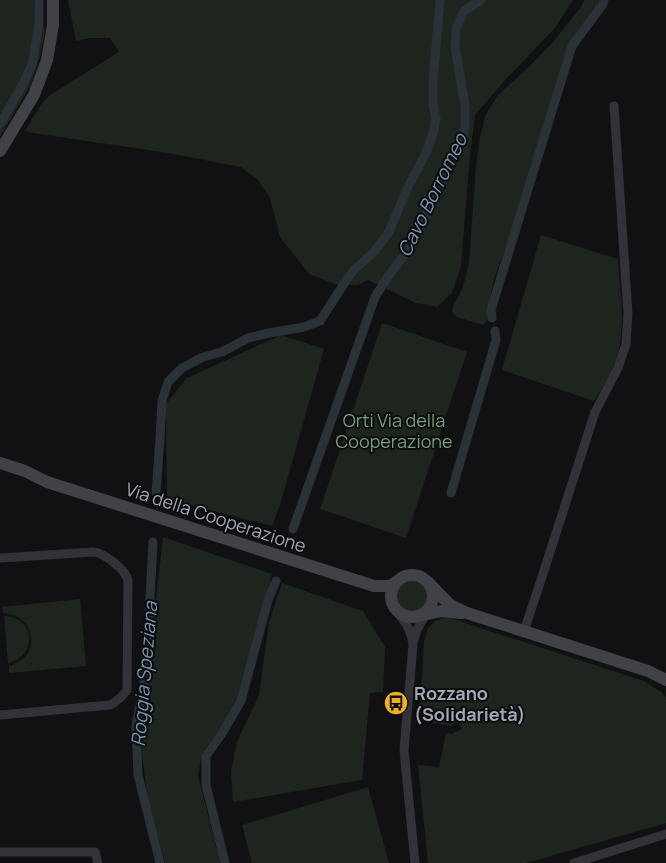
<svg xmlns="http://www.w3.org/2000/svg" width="666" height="863" viewBox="0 0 666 863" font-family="Manrope,sans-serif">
<rect width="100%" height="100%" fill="#111113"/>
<g fill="#1e251e">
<path d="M0,0H34L35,10L34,21L42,22L45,31L40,57L30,86L0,137Z"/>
<path d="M68,0H573L555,28L505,80L475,115L470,155L461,266L452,293L437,307L416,303L368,280L358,285H338L309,274L280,237L270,198L259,181L241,167L168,153L33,133L25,131L42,103L50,95L119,52L110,38H90L76,41Z"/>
<path d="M584,0H598L599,3L588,22L571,45L563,68L544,129L506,246L494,279L489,303L487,321L483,325L457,317L452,312L454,304L463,287L469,263L476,166L480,138L485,116L498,95L527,69L553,42L581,7Z"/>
<path d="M541,235L618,259C620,293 627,330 615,363C610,376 601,389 594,401L502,370Z"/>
<path d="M382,323L467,352L406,538L320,509Z"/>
<path d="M281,335L324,349L280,505L272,526L167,499L166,404L187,378Z"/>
<path d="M163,537L272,574L237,699L221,727L202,753L198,776L220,863H165L147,794L142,754L144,710Z"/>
<circle cx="412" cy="596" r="17"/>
<path d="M282,583L363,611L385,647L383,692L370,693L362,780L233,802L231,771L237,742L259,695L269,622Z"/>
<path d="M80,599L86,666L9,673V666C14,664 19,662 23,659C35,649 33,629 22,620C16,615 10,614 3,613L2,607Z"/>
<path d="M4,616C35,617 39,656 8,663Z"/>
<path d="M447,617L644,681L661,692L666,697V823L526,863H428L418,765L439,767L446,733L452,734L462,729L458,722L451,726L432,723V717L420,713L424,642L428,628L435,621Z"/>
<path d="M368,787L389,863H252L242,825Z"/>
</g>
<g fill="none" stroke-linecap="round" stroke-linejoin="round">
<g stroke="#2a3238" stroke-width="9">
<path d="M0,124L22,86L32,65L39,23V0"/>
<path d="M492,318L491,310L572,46L603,4L604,0"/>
<path d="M156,493L160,438L162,401L168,382L182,368L203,357L222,352L248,338L269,333L304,327L320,321L347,279L355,269L374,252L389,232L407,189L426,153L433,133L436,119L433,104V81L440,0"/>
<path d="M451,493L496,340L495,331"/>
<path d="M293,529L375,297L389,275L410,248L456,153L465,128V105L455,47L456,29L464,11L481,0"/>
<path d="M153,542L148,635L144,683L136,726L138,775L160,863"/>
<path d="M225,863L206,785V756L221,735L241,701L268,600L276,581"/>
</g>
<g stroke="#323338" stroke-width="9">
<path d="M396,611C405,622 411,629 413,645L404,750L415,863"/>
<path d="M524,631L541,580L595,412L618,368L626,344L628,314L614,106"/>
<path d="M413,642L418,628L430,607"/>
<path d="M0,715L110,705C118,701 122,697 127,690L128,581C126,569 104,553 93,552L1,558"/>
<path d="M0,852H95L98,863"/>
<path d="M574,863L666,834"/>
</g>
<g stroke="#404248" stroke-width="12">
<path d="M0,151L34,95L47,60L53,25V0"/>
<path d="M0,463L25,471L47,482L374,586H390L395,583"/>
<circle cx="412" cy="596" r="21"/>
<path d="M428,582L449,604L467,613L648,671L666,680"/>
<path d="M423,615L441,611L462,613"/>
</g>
</g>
<defs>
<g id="bus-disc" transform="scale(1.25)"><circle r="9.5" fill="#f0ad2c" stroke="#0c0c0e"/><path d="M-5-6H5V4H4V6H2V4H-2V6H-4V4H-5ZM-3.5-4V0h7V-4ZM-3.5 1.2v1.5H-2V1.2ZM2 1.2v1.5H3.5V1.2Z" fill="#111"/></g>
</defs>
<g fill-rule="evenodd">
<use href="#bus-disc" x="396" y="703"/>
</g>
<g text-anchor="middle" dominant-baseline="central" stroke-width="4" stroke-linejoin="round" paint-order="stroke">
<g font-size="18" fill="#799f7c" stroke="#0c0c0e">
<text x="394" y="420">Orti Via della<tspan x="394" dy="21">Cooperazione</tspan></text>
</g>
<g font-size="18" fill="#a3a8b3" stroke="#0c0c0e">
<text transform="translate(216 517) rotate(18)">Via della Cooperazione</text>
</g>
<g font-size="18" font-weight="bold" fill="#a3a8b3" stroke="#0c0c0e" text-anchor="start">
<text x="414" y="693">Rozzano<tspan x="414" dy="21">(Solidarietà)</tspan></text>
</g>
<g font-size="19" font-style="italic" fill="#7996af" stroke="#0c0c0e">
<text transform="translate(432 195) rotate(-64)">Cavo Borromeo</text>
<text transform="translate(144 674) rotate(-85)">Roggia Speziana</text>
</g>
</g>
</svg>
